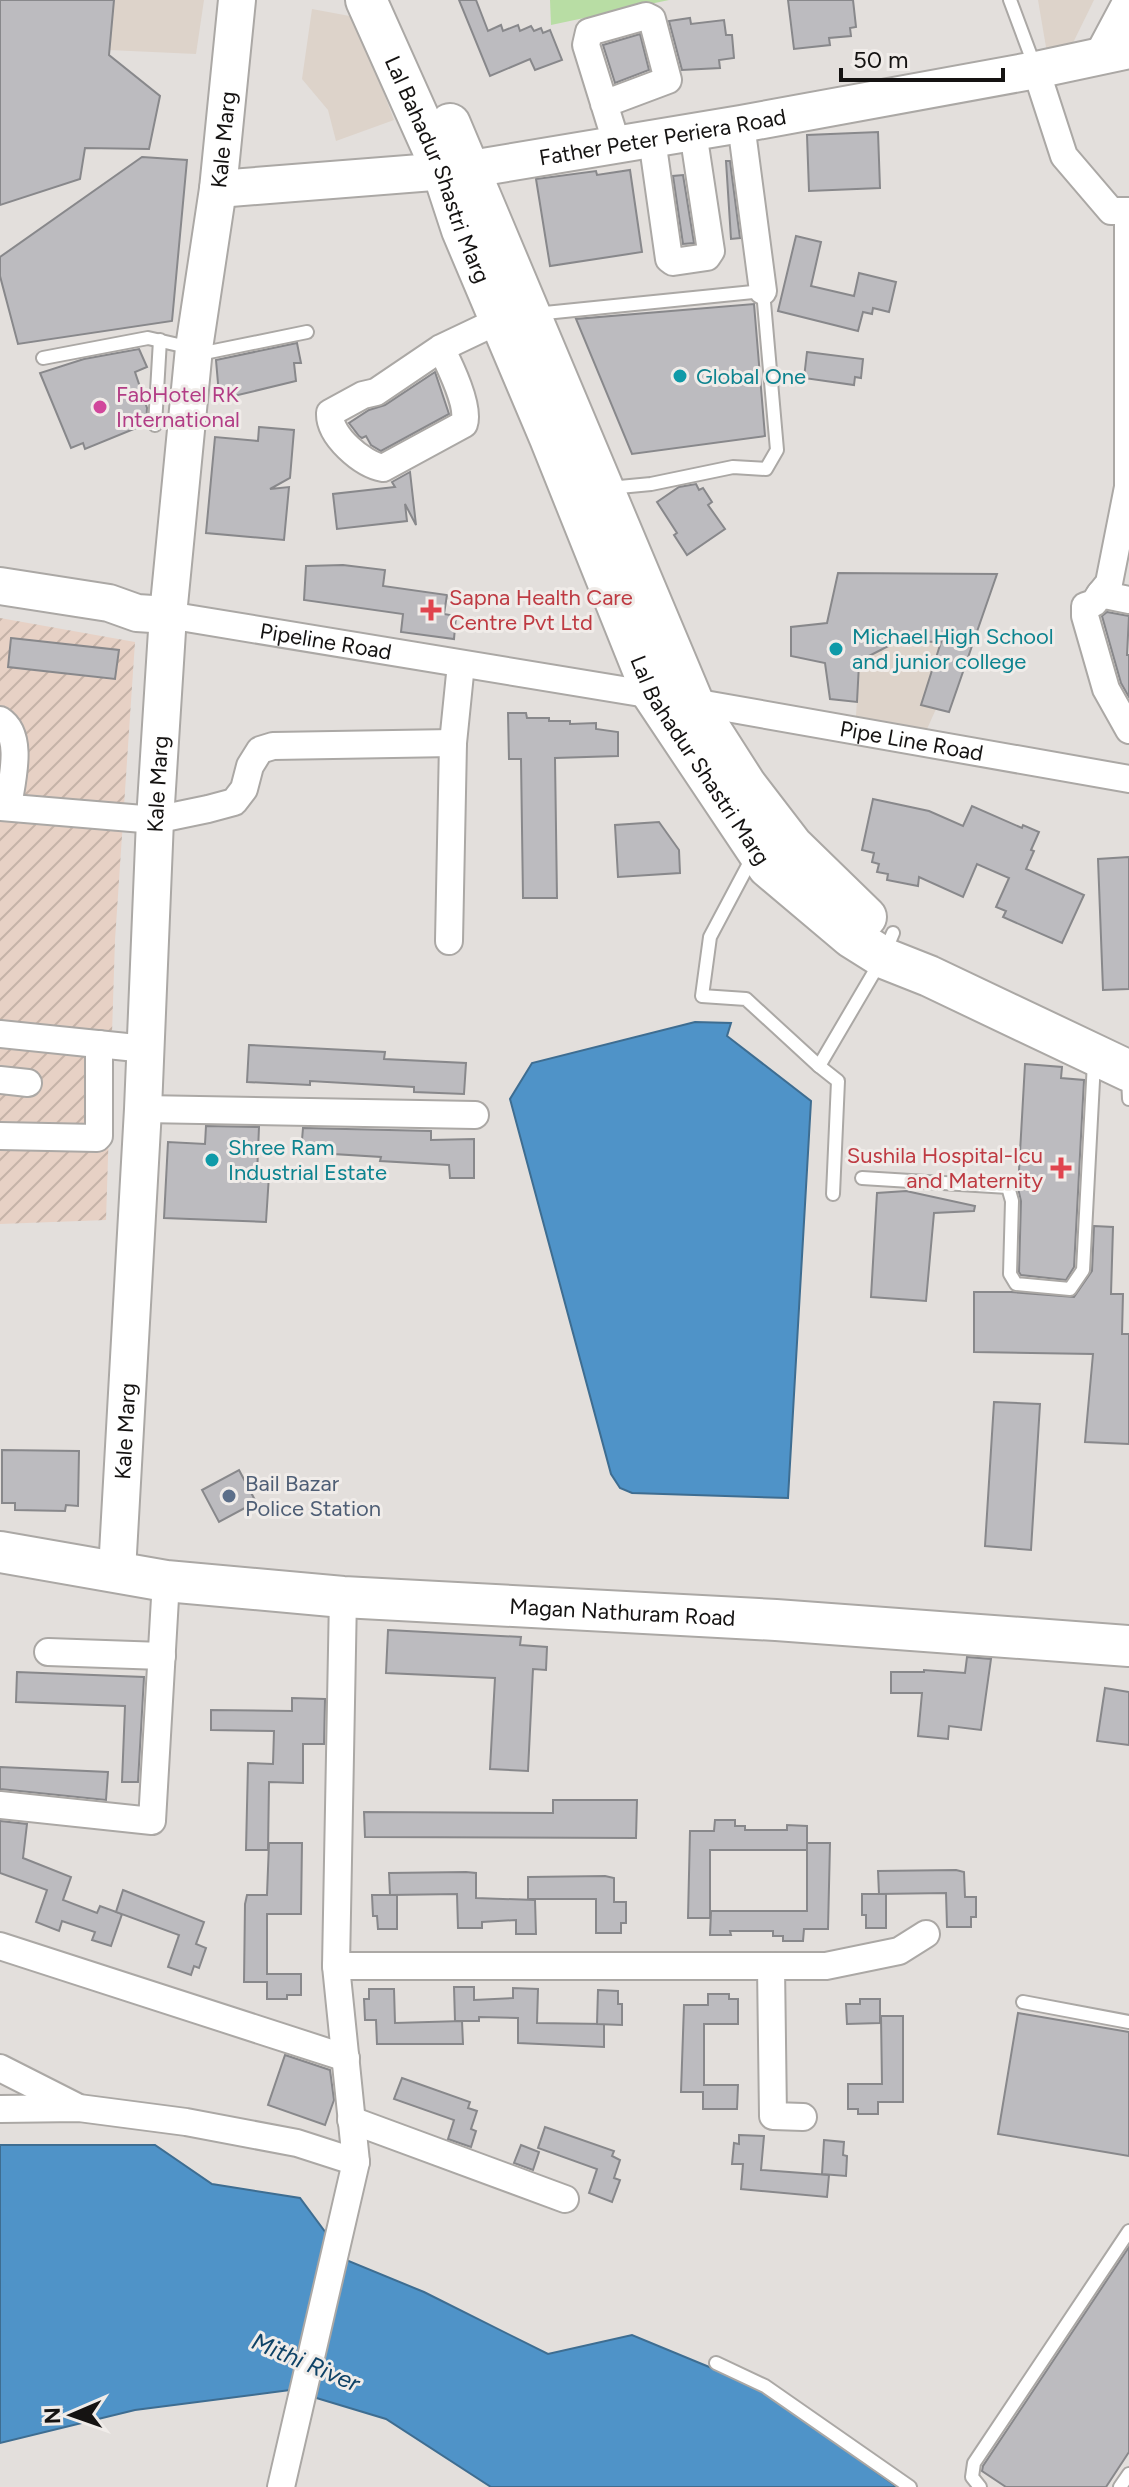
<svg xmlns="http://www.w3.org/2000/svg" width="1129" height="2487" viewBox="0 0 1129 2487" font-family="Figtree,sans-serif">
<defs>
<pattern id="industrial-furrows" width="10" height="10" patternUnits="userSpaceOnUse" patternTransform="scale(2)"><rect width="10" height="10" fill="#e7d1c5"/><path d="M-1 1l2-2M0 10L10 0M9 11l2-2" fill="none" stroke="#c5b3a8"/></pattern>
</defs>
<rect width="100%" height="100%" fill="#e3dfdc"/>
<g fill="#ddd3ca">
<path d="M0,0H204L196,54L0,45Z"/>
<path d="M1038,0H1094L1069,51L1047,53Z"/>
<path d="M312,9L355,17L394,120L336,141L328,110L302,79Z"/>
<path d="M898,641L941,642L921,705L936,709L927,729L856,716L859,664L866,666L867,657Z"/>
</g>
<path fill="url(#industrial-furrows)" d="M0,618L135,642L115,940L106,1220L0,1224Z"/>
<path fill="#b8dda4" d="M550,0H669L551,25Z"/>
<g fill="#4f93c8" stroke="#3e6d91" stroke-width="2">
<path d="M695,1022L731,1023L727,1036L811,1101L788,1498L632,1493L620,1488L611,1474L510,1099L532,1063Z"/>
<path d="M0,2145H155L212,2184L300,2198L346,2260L424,2292L548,2354L632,2335L760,2388L897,2487H491L386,2419L290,2390L135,2410L0,2443Z"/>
</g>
<g fill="#bcbbbf" stroke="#88888b" stroke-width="2">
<path d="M0,0H114L109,55L160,96L149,149L85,148L80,179L0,205Z"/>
<path d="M459,0H476L488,31L501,25L503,31L518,25L520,31L531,26L534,31L541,28L543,33L550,30L562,60L535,70L530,59L490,76Z"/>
<path d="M788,0H853L856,27L850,28L851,36L829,38L830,45L794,49Z"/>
<path d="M690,18L691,24L724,20L726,35H732L734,58L719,60L720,68L682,70L669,21Z"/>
<path d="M640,34L649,70L615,83L603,45Z"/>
<path d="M878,132L880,188L809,191L807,135Z"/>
<path d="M142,157L187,160L172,321L18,344L0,276V257Z"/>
<path d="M726,161H730L740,238L731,239Z"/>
<path d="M630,170L642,252L550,266L536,179L596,171L597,175Z"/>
<path d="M683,175L694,243L683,244L673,176Z"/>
<path d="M796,236L821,242L811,286L854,296L859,273L896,282L889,312L873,308L872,314L863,312L858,331L778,311Z"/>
<path d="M754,304L765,436L632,454L576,319Z"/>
<path d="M297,343L301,363H294L296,381L238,395H219L216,360Z"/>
<path d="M139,349L147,367L135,372L147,408L146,424L85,449L83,443L71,448L40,373L84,359Z"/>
<path d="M807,352L863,359L861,378L855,377L854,385L804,378Z"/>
<path d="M435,372L449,414L381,451L371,445L366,436L362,438L359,436L349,423L369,410L385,405Z"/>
<path d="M259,427L294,430L290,478L270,489L289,487L284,540L206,533L215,437L258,441Z"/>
<path d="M410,472L416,525L405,504L407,521L337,529L333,494L395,487L392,482Z"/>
<path d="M696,484L699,490L703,488L712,502L708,505L725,529L687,555L674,535L677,533L657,502L679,487Z"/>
<path d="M343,565L385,570L383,586L447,595L444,614L456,616L454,639L401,632L403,614L304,600L306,566Z"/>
<path d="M838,573L997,574L949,712L921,705L941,642L898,641L867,657L866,666L859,664L857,702L830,699L825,663L791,656V627L827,623Z"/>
<path d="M1107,612L1129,616L1127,655H1129V697L1121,683L1102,616Z"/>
<path d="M11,638L119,650L115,679L8,667Z"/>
<path d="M508,713H526L527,718H549V721H570V724L596,723V729L618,732V756L555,758L557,898H523L521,759H509Z"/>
<path d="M873,799L929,811L963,826L972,806L1022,828L1023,825L1039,832L1031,850L1034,851L1026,869L1084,895L1062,943L1003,917L1006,911L996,907L1009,878L977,864L963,897L919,877L918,886L887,880L888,874L877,872L879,864L872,862L874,853L862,850Z"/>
<path d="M659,822L679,850L680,873L618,877L615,825Z"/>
<path d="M1129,857V989L1103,990L1098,859Z"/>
<path d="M249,1045L385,1052L384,1059L466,1063L464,1094L414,1092V1087L310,1081V1085L247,1082Z"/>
<path d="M1025,1064L1062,1067L1061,1078L1084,1080L1074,1267L1066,1280L1021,1275L1019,1272L1021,1201L1018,1188Z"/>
<path d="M206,1126L259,1127L257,1175H269L266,1222L164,1218L168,1142L205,1144Z"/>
<path d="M303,1128L431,1131V1140L474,1139V1178H450L449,1165L380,1161L381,1157L301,1152Z"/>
<path d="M906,1191L975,1206L974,1211L934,1213L926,1301L871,1297L877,1193Z"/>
<path d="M1094,1226L1113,1227L1111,1294H1123L1122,1334H1129V1444L1085,1442L1093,1354L974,1352V1292H1011L1074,1297L1092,1271Z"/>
<path d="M994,1402L1040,1404L1031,1550L985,1546Z"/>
<path d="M2,1450L79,1451L78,1506L66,1505L65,1511L15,1510V1503H2Z"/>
<path d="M239,1470L256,1502L219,1522L202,1490Z"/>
<path d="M388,1630L521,1637L520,1645L547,1647L546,1670L533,1669L528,1771L490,1769L495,1678L386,1673Z"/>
<path d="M967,1657L991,1659L981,1730L949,1726L948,1739L918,1736L922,1693H891V1672H924V1670L965,1673Z"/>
<path d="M17,1672L144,1677L138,1782H122L125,1706L16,1702Z"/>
<path d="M1105,1688L1129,1692V1745L1097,1741Z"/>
<path d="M292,1698L325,1699L324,1744H303V1783L269,1782L268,1850H246L248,1763L273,1764L274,1731L211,1730V1710L292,1711Z"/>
<path d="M0,1767L108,1772L106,1800L0,1789Z"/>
<path d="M553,1800H637L636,1838L365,1837L364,1812L553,1813Z"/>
<path d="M715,1820H735V1826H745V1830H787V1825L807,1826V1850H710V1918H688L690,1831H714Z"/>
<path d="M0,1821L27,1824L23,1858L71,1877L63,1900L97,1913L100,1906L122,1914L111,1946L92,1940L95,1932L62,1921L59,1931L36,1922L47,1890L0,1873Z"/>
<path d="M269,1843H302L301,1914H267V1974H301V1995H287V1999H267V1982H244L245,1904L247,1895H267Z"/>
<path d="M807,1843H830L828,1929H804L803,1941H783V1936H773V1931H730L731,1935H710L711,1911H807Z"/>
<path d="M956,1870L964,1872L965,1897H976V1917H971V1927H947L946,1893L879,1894L878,1871Z"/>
<path d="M466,1872L476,1873V1898L535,1900L536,1934H516V1920L482,1922V1928H458L457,1894L390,1895L389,1873Z"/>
<path d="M605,1876L614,1878V1902H626V1923H621V1933H596V1899H528V1877Z"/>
<path d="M123,1890L204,1922L196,1944L206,1948L199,1968L194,1966L191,1975L168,1967L179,1935L116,1912Z"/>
<path d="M862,1894H886V1928H866V1915H862Z"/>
<path d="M372,1895H397V1929H378L377,1916H373Z"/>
<path d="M454,1987H474V2000L513,1998V1988L538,1989L537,2023L604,2024V2047L518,2043V2018L479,2017V2021H455Z"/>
<path d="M369,1989H394L395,2023L462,2021L463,2044H377L376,2020H365L364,1999H369Z"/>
<path d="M598,1990L618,1991V2004H622V2025L597,2024Z"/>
<path d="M708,1994H729V1999H738V2024H704V2085H738L737,2109H703V2092H681L684,2005H708Z"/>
<path d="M860,1999H880V2023L847,2024L846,2004H860Z"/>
<path d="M1018,2013L1129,2032V2156L998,2134Z"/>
<path d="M881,2016H903V2102H878V2114H858V2109H848V2084H882Z"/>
<path d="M285,2055L330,2070L334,2100L325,2125L268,2105Z"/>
<path d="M402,2078L470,2102L468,2108L477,2111L471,2129L476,2131L471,2147L448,2139L454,2120L394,2099Z"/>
<path d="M545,2127L614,2151L612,2156L620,2160L614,2178L620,2180L612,2202L589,2193L597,2169L538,2148Z"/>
<path d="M739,2135L764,2136L761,2170L829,2175L827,2197L741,2189L743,2164H732L734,2143L739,2144Z"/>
<path d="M824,2140L844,2142L843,2155L847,2156L846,2176L822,2174Z"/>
<path d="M521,2145L539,2152L533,2170L514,2163Z"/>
<path d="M1129,2247V2452L1106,2487H1006L982,2471L983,2466Z"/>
</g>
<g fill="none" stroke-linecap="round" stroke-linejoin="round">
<g stroke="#aba8a5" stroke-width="16">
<g id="lane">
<path d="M1010,0L1035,67"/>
<path d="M535,314L763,291L777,450L766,469L733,467L651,484L609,488"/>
<path d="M43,358L148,338L209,352L307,332"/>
<path d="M155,425L160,340"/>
<path d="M753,856L710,937L702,996L746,999L819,1066"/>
<path d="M1128,1077L1129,1099"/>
<path d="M862,1178L1008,1187L1012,1201L1010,1274L1016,1284L1070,1289L1083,1270L1094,1062"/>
<path d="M833,1194L838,1081L819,1066L883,957L893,933"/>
<path d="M1023,2002L1129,2022"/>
<path d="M716,2363L765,2386L910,2487"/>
<path d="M980,2487L972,2477L974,2463L1129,2231"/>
<path d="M1120,2487L1129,2474"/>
</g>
</g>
<g stroke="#aba8a5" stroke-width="30">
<g id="street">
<path d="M1036,70L1064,156L1111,211H1129"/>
<path d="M604,104L668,80L652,19L646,16L589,32L586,45L617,145"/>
<path d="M741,124L763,291"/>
<path d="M652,139L669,259L673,262L707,257L711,251L693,132"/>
<path d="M441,348C450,366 470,407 464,424L383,468C362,464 329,436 330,413L363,395L376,392L441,348L500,320"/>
<path d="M1100,594L1109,583L1128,487V211"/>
<path d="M1129,600L1100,594L1094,603L1085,606V616L1106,689L1129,730"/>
<path id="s1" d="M168,615L653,695"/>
<path id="s2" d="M693,702L1129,779"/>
<path d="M0,720C25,736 11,783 8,807"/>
<path d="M0,807L155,820L208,809L234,802L244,789L250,766L260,750L273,746L453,743"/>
<path d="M449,941L453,743L461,664"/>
<path d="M0,1034L146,1049"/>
<path d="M0,1080L28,1083"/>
<path d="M143,1109L475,1115"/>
<path d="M0,1136L97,1138L99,1136V1044"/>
<path d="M48,1652L162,1656"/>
<path d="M0,1805L152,1821L166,1581"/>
<path d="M0,1946L346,2058"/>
<path d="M336,1966H826L899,1951L926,1934"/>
<path d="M771,1966L773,2116L803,2117"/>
<path d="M0,2068L75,2106"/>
<path d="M0,2109L79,2108L186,2122L297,2143L356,2162"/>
<path d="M351,2120L565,2199"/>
<path d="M281,2487L356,2162L336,1966L343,1597"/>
</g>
</g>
<g stroke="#aba8a5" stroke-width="40">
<g id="secondary">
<path d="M1104,54L1129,7"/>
<path id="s3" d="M218,189L471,169L741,124L1036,70L1129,50"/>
<path d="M0,586L109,603L137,613L168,615"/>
<path id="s4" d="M117,1571L143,1109L155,820L168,615L194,348L218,189L237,0"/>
</g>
</g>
<g stroke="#aba8a5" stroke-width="44">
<g id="primary">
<path id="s5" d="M366,0L443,172L462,230L550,438L653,695L768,867L851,937L886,959L929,976L1129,1071"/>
<path d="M450,124L693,702L746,785L792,845L866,917"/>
<path id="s6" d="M0,1552L166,1581L343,1597L776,1620L1129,1646"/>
</g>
</g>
<use href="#lane" stroke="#fff" stroke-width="12"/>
<use href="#street" stroke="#fff" stroke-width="26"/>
<use href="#secondary" stroke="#fff" stroke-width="36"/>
<use href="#primary" stroke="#fff" stroke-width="40"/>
</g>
<g fill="#0f9aa8" stroke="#f0ece9" stroke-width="3">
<circle cx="680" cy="376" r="8"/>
<circle cx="836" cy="649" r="8"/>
<circle cx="212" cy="1160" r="8"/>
</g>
<circle fill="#d1479c" stroke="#f0ece9" stroke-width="3" cx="100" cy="407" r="8"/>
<g fill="#e0444e" stroke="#f0ece9" stroke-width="3">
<path d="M427 598h8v8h8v8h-8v8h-8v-8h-8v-8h8z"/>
<path d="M1057 1156h8v8h8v8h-8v8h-8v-8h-8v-8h8z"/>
</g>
<circle fill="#5c6f8a" stroke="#f0ece9" stroke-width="3" cx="229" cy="1496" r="8"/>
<g text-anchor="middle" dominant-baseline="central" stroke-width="6" stroke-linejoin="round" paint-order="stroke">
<g font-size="22" fill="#151312" stroke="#f0ece9">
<text stroke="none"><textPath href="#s3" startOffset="448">Father Peter Periera Road</textPath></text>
<text stroke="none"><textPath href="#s4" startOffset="1436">Kale Marg</textPath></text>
<text stroke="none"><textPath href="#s5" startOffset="184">Lal Bahadur Shastri Marg</textPath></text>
<text stroke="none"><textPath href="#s1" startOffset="160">Pipeline Road</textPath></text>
<text stroke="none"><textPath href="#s2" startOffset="222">Pipe Line Road</textPath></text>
<text stroke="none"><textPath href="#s5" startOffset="832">Lal Bahadur Shastri Marg</textPath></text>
<text stroke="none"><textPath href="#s4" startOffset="788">Kale Marg</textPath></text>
<text stroke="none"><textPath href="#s4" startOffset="140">Kale Marg</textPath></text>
<text stroke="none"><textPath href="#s6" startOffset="626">Magan Nathuram Road</textPath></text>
</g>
<g font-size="22" fill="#0d838f" stroke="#f0ece9" text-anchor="start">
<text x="696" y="376">Global One</text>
<text x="852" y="636">Michael High School<tspan x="852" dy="25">and junior college</tspan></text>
<text x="228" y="1147">Shree Ram<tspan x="228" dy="25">Industrial Estate</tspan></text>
</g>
<g font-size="22" fill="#b23c85" stroke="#f0ece9" text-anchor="start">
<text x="116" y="394">FabHotel RK<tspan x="116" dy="25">International</tspan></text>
</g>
<g font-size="22" fill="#be3a42" stroke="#f0ece9" text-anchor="start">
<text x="449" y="597">Sapna Health Care<tspan x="449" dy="25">Centre Pvt Ltd</tspan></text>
<text x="1043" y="1155" text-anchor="end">Sushila Hospital-Icu<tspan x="1043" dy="25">and Maternity</tspan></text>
</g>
<g font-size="22" fill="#4e5e75" stroke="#f0ece9" text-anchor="start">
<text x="245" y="1483">Bail Bazar<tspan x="245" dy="25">Police Station</tspan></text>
</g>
<g font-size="24" font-style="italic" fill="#0e4266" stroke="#f0ece9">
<text transform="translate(306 2362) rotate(23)">Mithi River</text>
</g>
</g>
<g transform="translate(72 2415) rotate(268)" stroke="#f0ece9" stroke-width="6" paint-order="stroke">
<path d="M0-6L14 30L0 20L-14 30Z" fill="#151312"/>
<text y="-12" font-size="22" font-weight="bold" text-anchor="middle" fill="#151312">N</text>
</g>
<path d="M841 68v12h162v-12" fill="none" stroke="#151312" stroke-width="4"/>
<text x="853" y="68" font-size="24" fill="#151312" stroke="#f0ece9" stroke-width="6" paint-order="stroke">50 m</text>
</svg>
